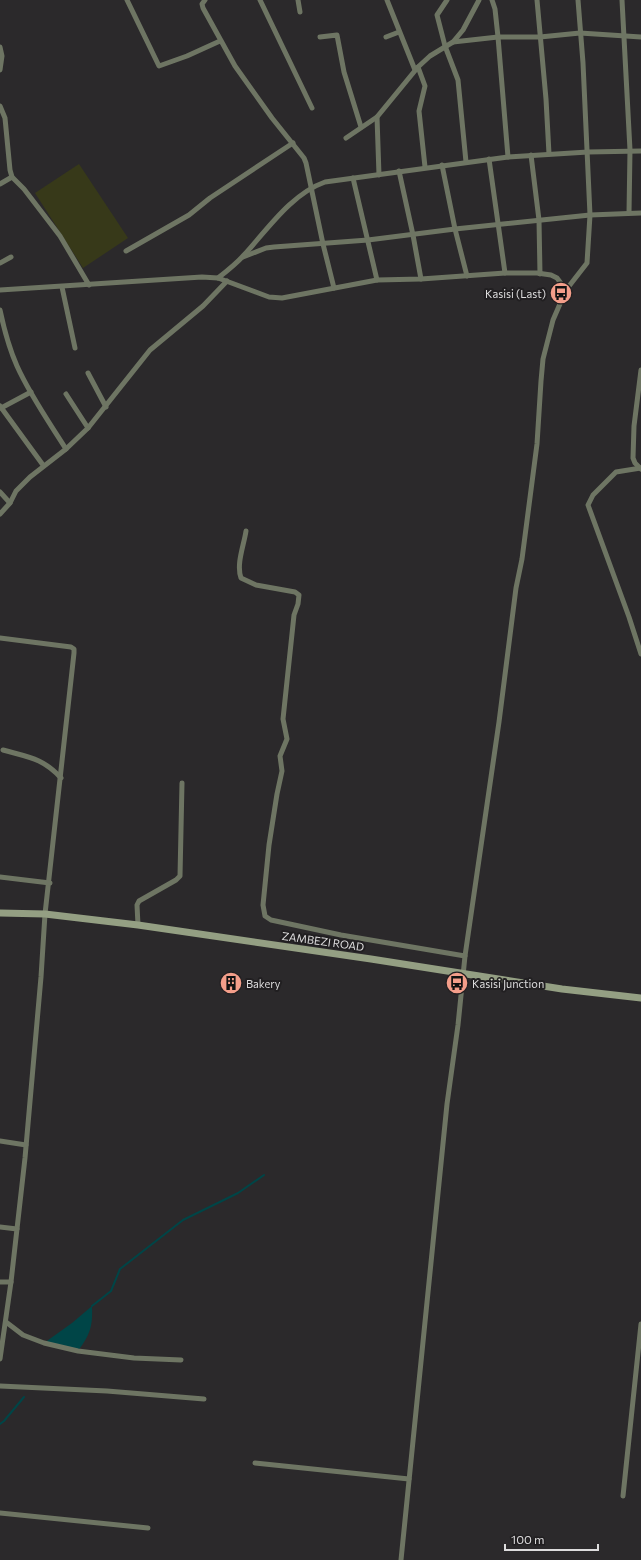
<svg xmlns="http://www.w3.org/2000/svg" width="641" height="1560" viewBox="0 0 641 1560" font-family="Commissioner,sans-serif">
<rect width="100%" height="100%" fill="#2b292b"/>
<path fill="#373919" d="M79,164L128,238L83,268L35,193Z"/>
<path fill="#004547" d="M92,1306C93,1326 90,1335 78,1351L44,1343L72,1323Z"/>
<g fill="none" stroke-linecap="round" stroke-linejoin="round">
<g stroke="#004547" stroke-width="2">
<path d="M92,1306L111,1291L120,1269L183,1220L238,1193L264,1175"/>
<path d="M0,1424L4,1421L24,1397"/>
</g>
<g stroke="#6e7563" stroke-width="5">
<path d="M127,0L159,66L187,56L220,41"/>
<path d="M205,0L202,4L203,8L235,66L272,118L304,158L306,163L323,244L334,288"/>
<path d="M260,0L312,108"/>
<path d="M298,0L300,12"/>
<path d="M387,0L415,70"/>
<path d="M447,0L437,15L445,46L458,80L466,162"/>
<path d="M492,0L495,9L498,37L508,157"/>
<path d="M537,0L546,99L549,154"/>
<path d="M622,0L630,150L629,213"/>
<path d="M320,37L337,35L344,72L361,127"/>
<path d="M386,37L399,32"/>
<path d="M453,42L498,37H540L580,33L641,37"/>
<path d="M0,47L2,56L0,70"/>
<path d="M418,67L425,86L419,111L425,167"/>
<path d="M0,106L5,118L10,170L12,177L24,189L60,236L89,285"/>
<path d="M346,138L377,117"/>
<path d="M531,155L539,220L540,274"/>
<path d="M489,159L505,273"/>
<path d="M442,165L455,229L467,276"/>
<path d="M399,171L413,235L421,279"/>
<path d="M379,175L377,117L418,67L430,56L453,42L463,30L479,0"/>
<path d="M353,178L377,280"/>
<path d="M0,184L12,177"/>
<path d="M126,251L189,215L210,198L293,143"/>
<path d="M243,257L266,248L274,247L368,240L455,229L590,215L641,213"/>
<path d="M0,263L11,257"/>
<path d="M218,278C227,271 236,264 244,255C267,230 291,194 325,182L508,157L588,152L641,151"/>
<path d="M62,287L75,348"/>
<path d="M0,290L202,277L218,278L269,297L282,298L377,280L421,279L505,273H537L551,275L557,278L566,290L553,320L543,359L541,381L537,444L522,559L516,588L499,722L465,956L458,1025L447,1104L401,1560"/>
<path d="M566,290L587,263L590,215L583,63L578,0"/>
<path d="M0,310C4,329 9,348 17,366C30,395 49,422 66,449"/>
<path d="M641,370L634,426L633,458L635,463L641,469"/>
<path d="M88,373L106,407"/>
<path d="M66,394L88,428"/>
<path d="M0,406L43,465"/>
<path d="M1,408L31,392"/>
<path d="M641,468L616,472L593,495L588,505L629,617L641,654"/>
<path d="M0,492L10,503"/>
<path d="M0,514L10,503L16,491L30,477L66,449L88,428L150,350L203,306L227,281"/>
<path d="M246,531C244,545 236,564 241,578L256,585L295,592L299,595L298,604L294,615L283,719L287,739L280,756L282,771L277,794L269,845L263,905L265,916L271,920L341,935L465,956"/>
<path d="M0,638L71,647L74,649V653L45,914L41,977L25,1158L11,1282L0,1359"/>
<path d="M3,750C28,757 43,758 61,778"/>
<path d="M0,877L50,883"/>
<path d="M138,925L137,905L139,901L176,880L180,876L182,783"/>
<path d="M0,1141L26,1145"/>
<path d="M0,1227L17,1229"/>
<path d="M0,1282H11"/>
<path d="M6,1322L23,1335L44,1343L78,1351L134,1358L181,1360"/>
<path d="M0,1386L107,1391L204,1399"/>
<path d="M255,1463L409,1479"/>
<path d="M623,1496L641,1324"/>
<path d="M0,1513L148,1528"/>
</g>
<path stroke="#949f83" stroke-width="7" d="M0,913L45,914L138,925L371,959L562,989L641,998"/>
</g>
<defs>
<g id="bus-disc" transform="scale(1.15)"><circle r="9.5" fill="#f49e8a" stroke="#211f21"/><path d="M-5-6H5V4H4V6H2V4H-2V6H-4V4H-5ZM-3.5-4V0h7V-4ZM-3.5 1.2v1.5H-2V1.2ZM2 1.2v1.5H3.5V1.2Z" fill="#111"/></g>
<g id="building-disc" transform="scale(1.15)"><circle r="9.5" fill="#f49e8a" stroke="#211f21"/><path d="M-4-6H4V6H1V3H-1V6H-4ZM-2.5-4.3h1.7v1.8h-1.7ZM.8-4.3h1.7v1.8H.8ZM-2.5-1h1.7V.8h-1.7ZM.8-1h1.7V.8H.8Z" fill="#111"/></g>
</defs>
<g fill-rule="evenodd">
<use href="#bus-disc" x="561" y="293"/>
<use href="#building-disc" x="231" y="983"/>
<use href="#bus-disc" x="457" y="983"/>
</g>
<g text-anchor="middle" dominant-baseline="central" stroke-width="4" stroke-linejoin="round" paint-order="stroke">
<g font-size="11" fill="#dddcdd" stroke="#211f21" text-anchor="start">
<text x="546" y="293" text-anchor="end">Kasisi (Last)</text>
<text x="246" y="983">Bakery</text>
<text x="472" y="983">Kasisi Junction</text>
</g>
<g font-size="11" fill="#dddcdd" stroke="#211f21">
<text transform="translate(323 941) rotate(8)">ZAMBEZI ROAD</text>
</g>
</g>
<path d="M505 1544v6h93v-6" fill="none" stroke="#dddcdd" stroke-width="2"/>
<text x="511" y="1544" font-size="12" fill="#dddcdd" stroke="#211f21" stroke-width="3" paint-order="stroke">100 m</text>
</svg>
